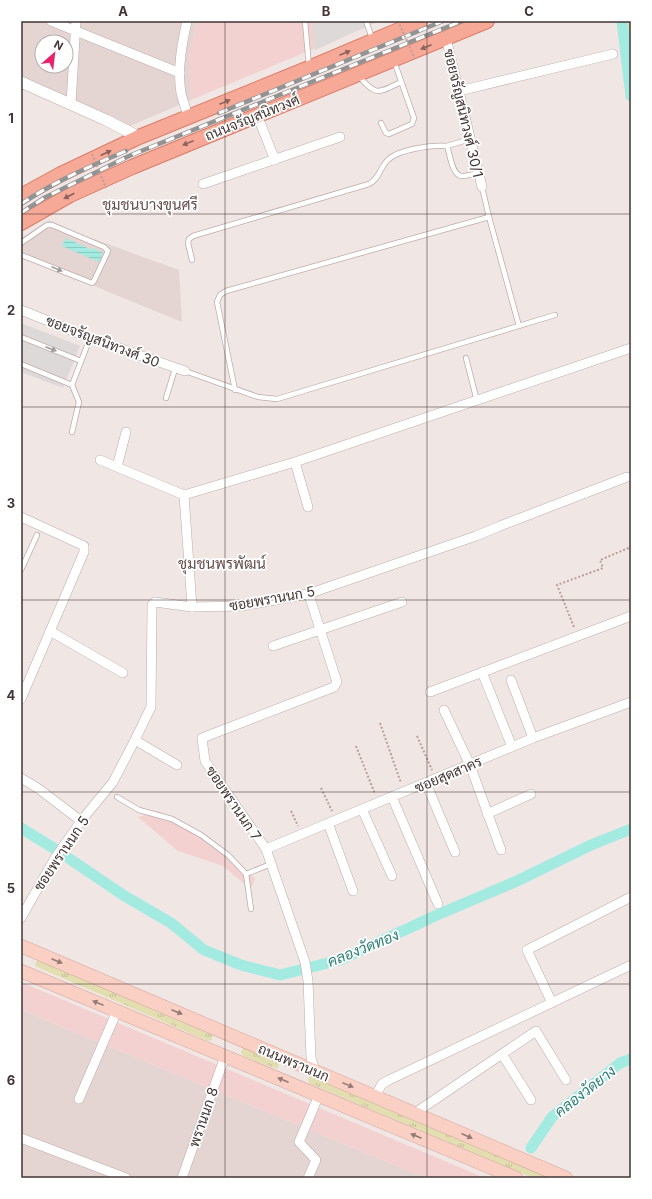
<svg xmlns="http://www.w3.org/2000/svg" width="652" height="1199" viewBox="0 0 652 1199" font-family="Inter,Sarabun,sans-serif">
<defs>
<pattern id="grass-tufts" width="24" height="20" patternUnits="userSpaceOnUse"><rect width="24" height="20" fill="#e2deaf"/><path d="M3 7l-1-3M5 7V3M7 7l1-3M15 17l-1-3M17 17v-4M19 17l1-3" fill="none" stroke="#c3bf97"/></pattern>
<pattern id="garden-dots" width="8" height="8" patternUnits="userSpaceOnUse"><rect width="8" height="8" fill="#e2deaf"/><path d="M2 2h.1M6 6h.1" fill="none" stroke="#c3bf97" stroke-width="1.8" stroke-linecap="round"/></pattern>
<pattern id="water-rules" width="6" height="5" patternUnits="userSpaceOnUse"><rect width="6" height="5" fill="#a3eae1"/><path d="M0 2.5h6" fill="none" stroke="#8ec9c2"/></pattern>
</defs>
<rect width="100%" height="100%" fill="#f0e6e4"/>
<g fill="#e4d5d2" fill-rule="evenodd">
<path d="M21,21H197L189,57L191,100L130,126L21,79ZM42,42H66V66H42Z"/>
<path d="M49,220L77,233L179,270L182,322L21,256V238Z"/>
<path d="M21,1010L426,1178H21Z"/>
</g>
<g fill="#f2d1d0">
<path d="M197,21H380L191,100L189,57Z"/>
<path d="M159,811L201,835L228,855L255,879L251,888L247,886L223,866L178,851L138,817Z"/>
<path d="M21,982L485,1178H426L21,1010Z"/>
</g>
<g fill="url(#grass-tufts)">
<path d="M39,960L207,1033L212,1035V1040L208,1041L35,966L36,962Z"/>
<path d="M243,1048H248L277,1060L279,1065L277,1069L243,1056L241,1052Z"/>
<path d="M310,1076L383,1104L548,1178H533L309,1083L308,1079Z"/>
</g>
<path fill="url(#garden-dots)" d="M627,21H631V54Z"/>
<g fill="#ded9d9">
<path d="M312,21H379L315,50Z"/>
<path d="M21,323L80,346L63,388L21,372Z"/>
</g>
<path fill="url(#water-rules)" d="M66,238L92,250L93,248L103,253L99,262L62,246Z"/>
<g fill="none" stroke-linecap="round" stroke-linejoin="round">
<g stroke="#a3eae1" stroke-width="11">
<path d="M622,21L631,96"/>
<path d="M21,828L55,849L123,895L171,923L204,950L241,965L280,975L340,960L437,915L517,881L591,845L631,829"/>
<path d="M531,1148L552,1117L620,1063L631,1059"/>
</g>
<g stroke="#beadaa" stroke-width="6">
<g id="service">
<path d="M305,21L309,67"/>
<path d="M366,21L372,38"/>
<path d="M358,75C376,97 378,93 401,82"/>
<path d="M381,123L386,133L389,134L412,124L414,118L394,61"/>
<path d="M470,139L447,146C450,154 452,176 462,176C467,176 473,174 478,173"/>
<path d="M489,217L519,326"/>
<path d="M21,243L47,225H52L104,247L108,251L94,281L92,283L21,255"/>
<path d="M192,260L188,243L189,239L193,236L369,184C379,179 379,170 386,162C396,149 432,145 447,146"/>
<path d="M21,337L81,361"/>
<path d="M466,358L477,401"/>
<path d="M21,364L72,385L79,402L72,432"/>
<path d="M185,371L258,397L277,399L555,315"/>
<path d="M72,385L90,338"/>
<path d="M235,390L217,302L220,295L226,291L489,217L482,187"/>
<path d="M166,398L175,369"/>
<path d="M21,570L37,535"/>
<path d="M117,797L139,810L172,819L201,835L228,855L246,874L251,909"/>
<path d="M246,874L271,864"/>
</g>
</g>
<g stroke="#beadaa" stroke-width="10">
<g id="minor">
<path d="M51,21L180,73"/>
<path d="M187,21C182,44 177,69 181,93C183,101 186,109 188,117"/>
<path d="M446,38L482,187"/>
<path d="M459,91L613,54"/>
<path d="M71,104L76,21"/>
<path d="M257,115L275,160"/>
<path d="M203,184L340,137"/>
<path d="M21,310L90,338L185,371"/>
<path d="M100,460L184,495L295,462L631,348"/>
<path d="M295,462L308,507"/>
<path d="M117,467L126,432"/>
<path d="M184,495L192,607"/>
<path d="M21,517L84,546V552L21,699"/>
<path d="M310,598L337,682L334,687L202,738L205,761L266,849L305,962L308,981L311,1058L315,1071"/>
<path d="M50,631L123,673"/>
<path d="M273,646L402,602"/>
<path d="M482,672L512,747"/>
<path d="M511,680L533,738"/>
<path d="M430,692L631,616"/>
<path d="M444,710L470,765L501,850"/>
<path d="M135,740L177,765"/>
<path d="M21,778L39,789L81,821"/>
<path d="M426,783L455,852"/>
<path d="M392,797L438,904"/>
<path d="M362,809L392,876"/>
<path d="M487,814L531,794"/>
<path d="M328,823L353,891"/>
<path d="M266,849L533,738L631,702"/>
<path d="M21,918L55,858L81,821L113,782L135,740L151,707L152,605L155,602L192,607L242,606L308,594L476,536L500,526L627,477"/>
<path d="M552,1003L527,950L631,897"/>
<path d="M502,1054L531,1100"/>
<path d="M375,1096L382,1084L389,1080L631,965"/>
<path d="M79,1099L117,1011"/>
<path d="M415,1113L536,1031L566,1080"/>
<path d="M21,1138L126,1178"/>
<path d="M182,1178L225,1056"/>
<path d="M308,1178L316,1160L299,1142L319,1095"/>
</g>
</g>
<g stroke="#beadaa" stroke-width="12">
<path id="tertiary" d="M21,82L106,120L139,137"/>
</g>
<g stroke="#d3a69b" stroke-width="14">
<g id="secondary">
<path d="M21,946L566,1178"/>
<path d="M21,971L516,1178"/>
</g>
</g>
<g stroke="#da7c68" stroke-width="16">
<g id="primary">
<path d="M21,196L61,174L139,137L309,68L420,21"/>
<path d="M21,223L70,195L132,167L487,21"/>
</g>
</g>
<g stroke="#bc9e99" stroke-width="2" stroke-dasharray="2 2" stroke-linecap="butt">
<path d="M574,627L557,585L603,568L600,560L631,547"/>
<path d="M380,723L401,783"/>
<path d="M417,736L432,770"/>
<path d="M356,746L375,794"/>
<path d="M321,788L332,811"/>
<path d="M291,811L298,826"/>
</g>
<use href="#service" stroke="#fff" stroke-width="4.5"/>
<use href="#minor" stroke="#fff" stroke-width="9"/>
<use href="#tertiary" stroke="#fff" stroke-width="11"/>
<use href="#secondary" stroke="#fad0c4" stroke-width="13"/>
<use href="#primary" stroke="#f7a997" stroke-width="14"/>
<g stroke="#939393" stroke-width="4.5">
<g id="rail">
<path d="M219,113L443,21"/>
<path d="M21,204C56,181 88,167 126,151"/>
<path d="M21,213L44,198L129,156L462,21"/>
</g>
</g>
<use href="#rail" stroke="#fff" stroke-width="3" stroke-dasharray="9" stroke-linecap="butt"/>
<g stroke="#bc9e99" stroke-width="2" stroke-dasharray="2 2" stroke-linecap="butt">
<path d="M398,21L415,59"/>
<path d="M92,154L106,188"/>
</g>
</g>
<defs><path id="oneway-solid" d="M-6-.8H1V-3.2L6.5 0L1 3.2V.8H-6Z"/></defs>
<g fill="#8a635c">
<use href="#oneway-solid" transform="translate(426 47) rotate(158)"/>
<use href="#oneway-solid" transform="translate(345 53) rotate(-23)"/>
<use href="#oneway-solid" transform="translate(225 102) rotate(-22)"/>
<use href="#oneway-solid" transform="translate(188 143) rotate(158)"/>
<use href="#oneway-solid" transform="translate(106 153) rotate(-25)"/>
<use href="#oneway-solid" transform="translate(69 196) rotate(153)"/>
</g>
<g fill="#a09a9a">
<use href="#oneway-solid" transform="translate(57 269) rotate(22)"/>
<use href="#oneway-solid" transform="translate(51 349) rotate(21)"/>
</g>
<g fill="#957b75">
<use href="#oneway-solid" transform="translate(57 961) rotate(23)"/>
<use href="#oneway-solid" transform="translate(98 1003) rotate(-158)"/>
<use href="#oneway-solid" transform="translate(177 1012) rotate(23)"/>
<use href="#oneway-solid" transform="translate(283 1080) rotate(-157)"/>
<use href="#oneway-solid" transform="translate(348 1085) rotate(22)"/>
<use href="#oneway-solid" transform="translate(416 1136) rotate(-157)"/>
<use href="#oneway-solid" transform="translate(467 1136) rotate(24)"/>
</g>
<path fill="none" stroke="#423534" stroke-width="1" stroke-opacity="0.55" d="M225,21V1178M427,21V1178M21,214H631M21,407H631M21,600H631M21,792H631M21,984H631"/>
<g text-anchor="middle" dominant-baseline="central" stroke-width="3.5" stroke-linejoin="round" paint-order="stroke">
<g font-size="14" fill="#423534" stroke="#fff">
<text transform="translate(464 113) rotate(77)">ซอยจรัญสนิทวงศ์ 30/1</text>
<text transform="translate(252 117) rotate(-22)">ถนนจรัญสนิทวงศ์</text>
<text transform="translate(103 341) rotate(21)">ซอยจรัญสนิทวงศ์ 30</text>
<text transform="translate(272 598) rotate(-10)">ซอยพรานนก 5</text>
<text transform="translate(448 774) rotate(-23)">ซอยสุดสาคร</text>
<text transform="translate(234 803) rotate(56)">ซอยพรานนก 7</text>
<text transform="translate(61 853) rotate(-56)">ซอยพรานนก 5</text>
<text transform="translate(294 1062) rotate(23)">ถนนพรานนก</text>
<text transform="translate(203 1117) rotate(-71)">พรานนก 8</text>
</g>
<g font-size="15" fill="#644e4c" stroke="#fff">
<text x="150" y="204">ชุมชนบางขุนศรี</text>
<text x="222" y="563">ชุมชนพรพัฒน์</text>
</g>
<g font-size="15" font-style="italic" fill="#2d8077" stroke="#fff">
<text transform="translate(363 948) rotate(-22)">คลองวัดทอง</text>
<text transform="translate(585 1091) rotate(-38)">คลองวัดยาง</text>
</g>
</g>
<rect width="652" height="1199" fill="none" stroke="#ffffff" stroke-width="44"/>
<g transform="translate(54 54) rotate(28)"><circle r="19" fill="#ffffff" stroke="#b3aeae"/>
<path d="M0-3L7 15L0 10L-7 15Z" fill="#ea216d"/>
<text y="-6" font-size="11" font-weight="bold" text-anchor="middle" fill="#423534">N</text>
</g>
<rect x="22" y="22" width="608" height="1155" fill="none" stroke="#423534" stroke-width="1.5"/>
<g font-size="13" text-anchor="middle" font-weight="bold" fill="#423534">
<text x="123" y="16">A</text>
<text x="326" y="16">B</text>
<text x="529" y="16">C</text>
<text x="11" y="123">1</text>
<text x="11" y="315">2</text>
<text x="11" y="508">3</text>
<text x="11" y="700">4</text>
<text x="11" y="893">5</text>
<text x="11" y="1085">6</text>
</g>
</svg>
